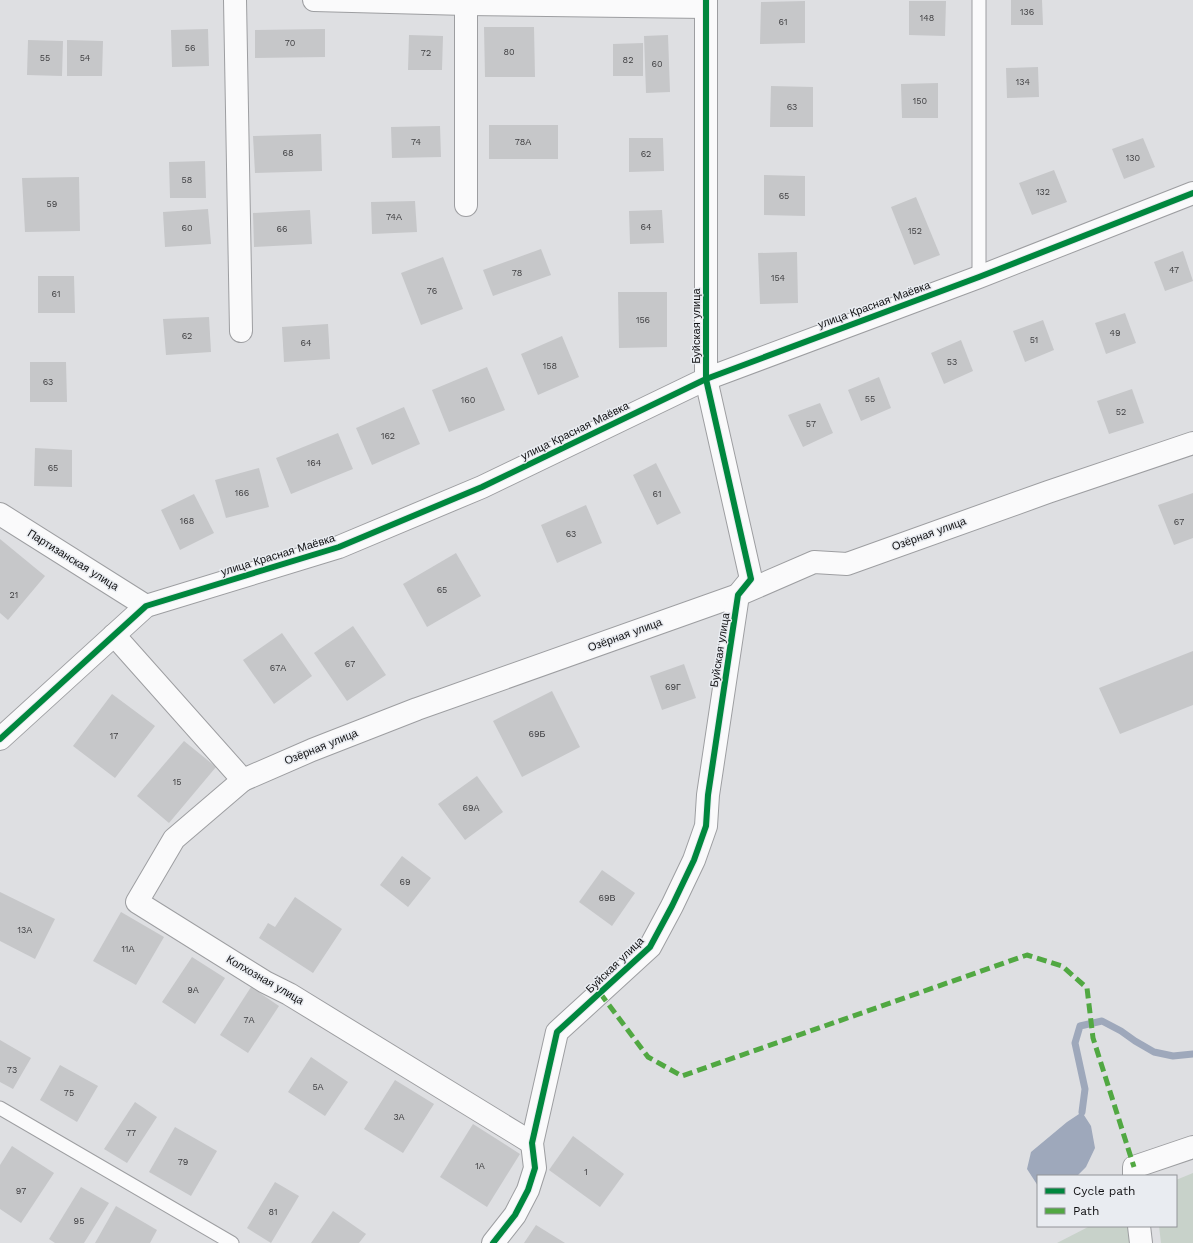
<svg xmlns="http://www.w3.org/2000/svg" width="1193" height="1243" viewBox="0 0 1193 1243" font-family="'Work Sans',sans-serif">
<rect width="100%" height="100%" fill="#dedfe2"/>
<g fill="#c8d2ca">
<path d="M1193,1173V1243H1161L1159,1226H1176V1180Z"/>
<path d="M1090,1226H1128L1133,1243H1057Z"/>
</g>
<path fill="#9ea8bb" d="M1082,1112L1091,1126L1095,1148L1086,1167L1077,1176H1038V1186L1027,1169L1031,1152L1067,1122Z"/>
<g fill="none" stroke-linecap="round" stroke-linejoin="round">
<path stroke="#9ea8bb" stroke-width="7" d="M1082,1112L1085,1089L1075,1043L1080,1026L1102,1021L1121,1031L1135,1041L1154,1052L1173,1056L1193,1054"/>
</g>
<g fill="#c6c7c9">
<path d="M1011,0H1042L1043,25H1011Z"/>
<path d="M805,1V43L760,44L761,2Z"/>
<path d="M909,1H946L945,36L909,35Z"/>
<path d="M484,27H534L535,77H485Z"/>
<path d="M208,29L209,66L172,67L171,30Z"/>
<path d="M325,29V57L255,58V30Z"/>
<path d="M409,35L443,36L442,70H408Z"/>
<path d="M668,35L670,92L646,93L644,36Z"/>
<path d="M28,40L63,41L62,76L27,75Z"/>
<path d="M67,40L103,41L102,76H67Z"/>
<path d="M643,43V76H613V44Z"/>
<path d="M1038,67L1039,97L1007,98L1006,68Z"/>
<path d="M938,83V118H902L901,84Z"/>
<path d="M771,86L813,87V127H770Z"/>
<rect x="489" y="125" width="69" height="34"/>
<path d="M440,126L441,157L392,158L391,127Z"/>
<path d="M321,134L322,171L255,173L253,136Z"/>
<path d="M629,138H663L664,171L629,172Z"/>
<path d="M1143,138L1155,167L1124,179L1112,149Z"/>
<path d="M205,161L206,198H170L169,162Z"/>
<path d="M1054,170L1067,202L1032,215L1019,183Z"/>
<path d="M764,175L805,176V216L764,215Z"/>
<path d="M79,177L80,231L25,232L22,178Z"/>
<path d="M916,197L940,255L914,265L891,207Z"/>
<path d="M415,201L417,232L372,234L371,202Z"/>
<path d="M208,209L211,244L165,247L163,212Z"/>
<path d="M310,210L312,244L254,247L253,213Z"/>
<path d="M662,210L664,243L630,244L629,211Z"/>
<path d="M541,249L551,275L493,296L483,270Z"/>
<path d="M1183,251L1193,281L1165,291L1154,262Z"/>
<path d="M797,252L798,303L760,304L758,253Z"/>
<path d="M443,257L463,309L421,325L401,273Z"/>
<path d="M38,276H74L75,313H38Z"/>
<path d="M618,292H667V347L619,348Z"/>
<path d="M1125,313L1136,343L1106,354L1095,323Z"/>
<path d="M209,317L211,352L166,355L163,319Z"/>
<path d="M1043,320L1054,350L1025,362L1013,331Z"/>
<path d="M328,324L330,359L284,362L282,327Z"/>
<path d="M562,336L579,377L538,395L521,354Z"/>
<path d="M961,340L973,371L944,384L931,353Z"/>
<path d="M30,362H66L67,402H30Z"/>
<path d="M487,367L505,410L449,432L432,390Z"/>
<path d="M879,377L891,408L861,421L848,390Z"/>
<path d="M1132,389L1144,423L1109,434L1097,401Z"/>
<path d="M820,403L833,433L803,447L788,415Z"/>
<path d="M404,407L420,444L372,465L356,428Z"/>
<path d="M338,433L353,469L291,494L276,458Z"/>
<path d="M35,448L72,450V487L34,486Z"/>
<path d="M656,463L681,513L657,525L633,475Z"/>
<path d="M259,468L269,507L226,518L215,480Z"/>
<path d="M1193,493V538L1174,545L1158,505Z"/>
<path d="M194,494L214,533L180,550L161,510Z"/>
<path d="M586,505L602,543L557,563L541,525Z"/>
<path d="M0,539L45,576L8,620L0,613Z"/>
<path d="M456,553L481,596L427,627L403,584Z"/>
<path d="M353,626L386,675L347,701L314,653Z"/>
<path d="M282,633L312,676L274,704L243,660Z"/>
<path d="M1193,651V705L1120,734L1099,688Z"/>
<path d="M684,664L696,698L662,710L650,676Z"/>
<path d="M552,691L580,747L522,777L493,721Z"/>
<path d="M112,694L155,726L115,778L73,746Z"/>
<path d="M184,741L216,767L169,823L137,796Z"/>
<path d="M477,776L503,812L465,840L438,804Z"/>
<path d="M402,856L431,878L408,907L380,885Z"/>
<path d="M602,870L635,893L612,926L579,902Z"/>
<path d="M0,892L55,919L35,959L0,941Z"/>
<path d="M295,897L342,929L313,973L259,938L268,923L275,927Z"/>
<path d="M121,912L164,937L136,985L93,961Z"/>
<path d="M192,957L225,978L195,1024L162,1002Z"/>
<path d="M251,987L279,1006L248,1053L220,1035Z"/>
<path d="M0,1040L31,1058L13,1089L0,1082Z"/>
<path d="M311,1057L348,1082L325,1116L288,1092Z"/>
<path d="M60,1065L98,1086L77,1122L40,1100Z"/>
<path d="M395,1080L434,1104L403,1153L364,1129Z"/>
<path d="M135,1102L157,1117L127,1163L104,1149Z"/>
<path d="M473,1124L520,1154L487,1207L440,1177Z"/>
<path d="M175,1127L217,1151L191,1196L149,1172Z"/>
<path d="M573,1136L624,1174L600,1207L549,1170Z"/>
<path d="M12,1146L54,1173L21,1223L0,1209V1165Z"/>
<path d="M275,1182L299,1196L271,1243L247,1228Z"/>
<path d="M81,1187L109,1203L84,1243H55L49,1239Z"/>
<path d="M116,1206L157,1230L150,1243H95Z"/>
<path d="M333,1211L366,1234L359,1243H311Z"/>
<path d="M536,1225L565,1243H524Z"/>
</g>
<g fill="none" stroke-linecap="round" stroke-linejoin="round">
<g stroke="#9d9ea1" stroke-width="15">
<g id="service">
<path d="M979,277V0"/>
<path d="M0,1108L232,1243"/>
</g>
</g>
<g stroke="#9d9ea1" stroke-width="24">
<g id="minor">
<path d="M235,0L241,331"/>
<path d="M314,0L466,4L706,7"/>
<path d="M466,205V0"/>
<path d="M0,514L146,606"/>
<path d="M114,635L243,780L312,750L417,709L738,595L814,562L847,564L1048,492L1193,443"/>
<path d="M0,739L146,606L339,547L482,487L706,379L979,277L1193,193"/>
<path d="M243,780L174,839L137,902L265,982L289,994L532,1143"/>
<path d="M1134,1176V1167L1193,1147"/>
<path d="M1139,1226L1141,1243"/>
<path d="M493,1243L515,1215L528,1190L535,1168L532,1143L557,1032L650,947L672,906L694,860L706,826L708,795L738,595L751,579L706,379V0"/>
</g>
</g>
<use href="#service" stroke="#fafafb" stroke-width="13"/>
<use href="#minor" stroke="#fafafb" stroke-width="22"/>
<path stroke="#51a842" stroke-width="5" stroke-dasharray="10 5" stroke-linecap="butt" d="M600,993L648,1057L682,1076L1027,955L1062,966L1087,988L1093,1038L1134,1167"/>
<g stroke="#e9ecf1" stroke-width="8">
<g id="cycleway">
<path d="M0,739L146,606L339,547L482,487L706,379L979,277L1193,193"/>
<path d="M493,1243L515,1215L528,1190L535,1168L532,1143L557,1032L650,947L672,906L694,860L706,826L708,795L738,595L751,579L706,379V0"/>
</g>
</g>
<use href="#cycleway" stroke="#00873e" stroke-width="6"/>
</g>
<g text-anchor="middle" dominant-baseline="central" stroke-width="3" stroke-linejoin="round" paint-order="stroke">
<g font-size="9" fill="#3e3e40">
<text x="1027" y="12">136</text>
<text x="927" y="18">148</text>
<text x="783" y="22">61</text>
<text x="290" y="43">70</text>
<text x="190" y="48">56</text>
<text x="509" y="52">80</text>
<text x="426" y="53">72</text>
<text x="45" y="58">55</text>
<text x="85" y="58">54</text>
<text x="628" y="60">82</text>
<text x="657" y="64">60</text>
<text x="1023" y="82">134</text>
<text x="920" y="101">150</text>
<text x="792" y="107">63</text>
<text x="416" y="142">74</text>
<text x="523" y="142">78А</text>
<text x="288" y="153">68</text>
<text x="646" y="154">62</text>
<text x="1133" y="158">130</text>
<text x="187" y="180">58</text>
<text x="1043" y="192">132</text>
<text x="784" y="196">65</text>
<text x="52" y="204">59</text>
<text x="394" y="217">74А</text>
<text x="646" y="227">64</text>
<text x="187" y="228">60</text>
<text x="282" y="229">66</text>
<text x="915" y="231">152</text>
<text x="1174" y="270">47</text>
<text x="517" y="273">78</text>
<text x="778" y="278">154</text>
<text x="432" y="291">76</text>
<text x="56" y="294">61</text>
<text x="643" y="320">156</text>
<text x="1115" y="333">49</text>
<text x="187" y="336">62</text>
<text x="1034" y="340">51</text>
<text x="306" y="343">64</text>
<text x="952" y="362">53</text>
<text x="550" y="366">158</text>
<text x="48" y="382">63</text>
<text x="870" y="399">55</text>
<text x="468" y="400">160</text>
<text x="1121" y="412">52</text>
<text x="811" y="424">57</text>
<text x="388" y="436">162</text>
<text x="314" y="463">164</text>
<text x="53" y="468">65</text>
<text x="242" y="493">166</text>
<text x="657" y="494">61</text>
<text x="187" y="521">168</text>
<text x="1179" y="522">67</text>
<text x="571" y="534">63</text>
<text x="442" y="590">65</text>
<text x="14" y="595">21</text>
<text x="350" y="664">67</text>
<text x="278" y="668">67А</text>
<text x="673" y="687">69Г</text>
<text x="537" y="734">69Б</text>
<text x="114" y="736">17</text>
<text x="177" y="782">15</text>
<text x="471" y="808">69А</text>
<text x="405" y="882">69</text>
<text x="607" y="898">69В</text>
<text x="25" y="930">13А</text>
<text x="128" y="949">11А</text>
<text x="193" y="990">9А</text>
<text x="249" y="1020">7А</text>
<text x="12" y="1070">73</text>
<text x="318" y="1087">5А</text>
<text x="69" y="1093">75</text>
<text x="399" y="1117">3А</text>
<text x="131" y="1133">77</text>
<text x="183" y="1162">79</text>
<text x="480" y="1166">1А</text>
<text x="586" y="1172">1</text>
<text x="21" y="1191">97</text>
<text x="273" y="1212">81</text>
<text x="79" y="1221">95</text>
</g>
<g font-size="11" fill="#101012" stroke="#e9ecf1">
<text transform="translate(874 305) rotate(-20)">улица Красная Маёвка</text>
<text transform="translate(696 326) rotate(-90)">Буйская улица</text>
<text transform="translate(575 431) rotate(-26)">улица Красная Маёвка</text>
<text transform="translate(929 534) rotate(-20)">Озёрная улица</text>
<text transform="translate(278 555) rotate(-17)">улица Красная Маёвка</text>
<text transform="translate(73 560) rotate(32)">Партизанская улица</text>
<text transform="translate(625 635) rotate(-20)">Озёрная улица</text>
<text transform="translate(720 650) rotate(-81)">Буйская улица</text>
<text transform="translate(321 747) rotate(-22)">Озёрная улица</text>
<text transform="translate(615 965) rotate(-44)">Буйская улица</text>
<text transform="translate(265 980) rotate(30)">Колхозная улица</text>
</g>
</g>
<rect x="1037" y="1175" width="140" height="52" fill="#e9ecf1" stroke="#929498"/>
<rect x="1045" y="1188" width="20" height="6" fill="#00873e" stroke="#929498"/>
<text x="1073" y="1195" font-size="12" fill="#101012">Cycle path</text>
<rect x="1045" y="1208" width="20" height="6" fill="#51a842" stroke="#929498"/>
<text x="1073" y="1215" font-size="12" fill="#101012">Path</text>
</svg>
